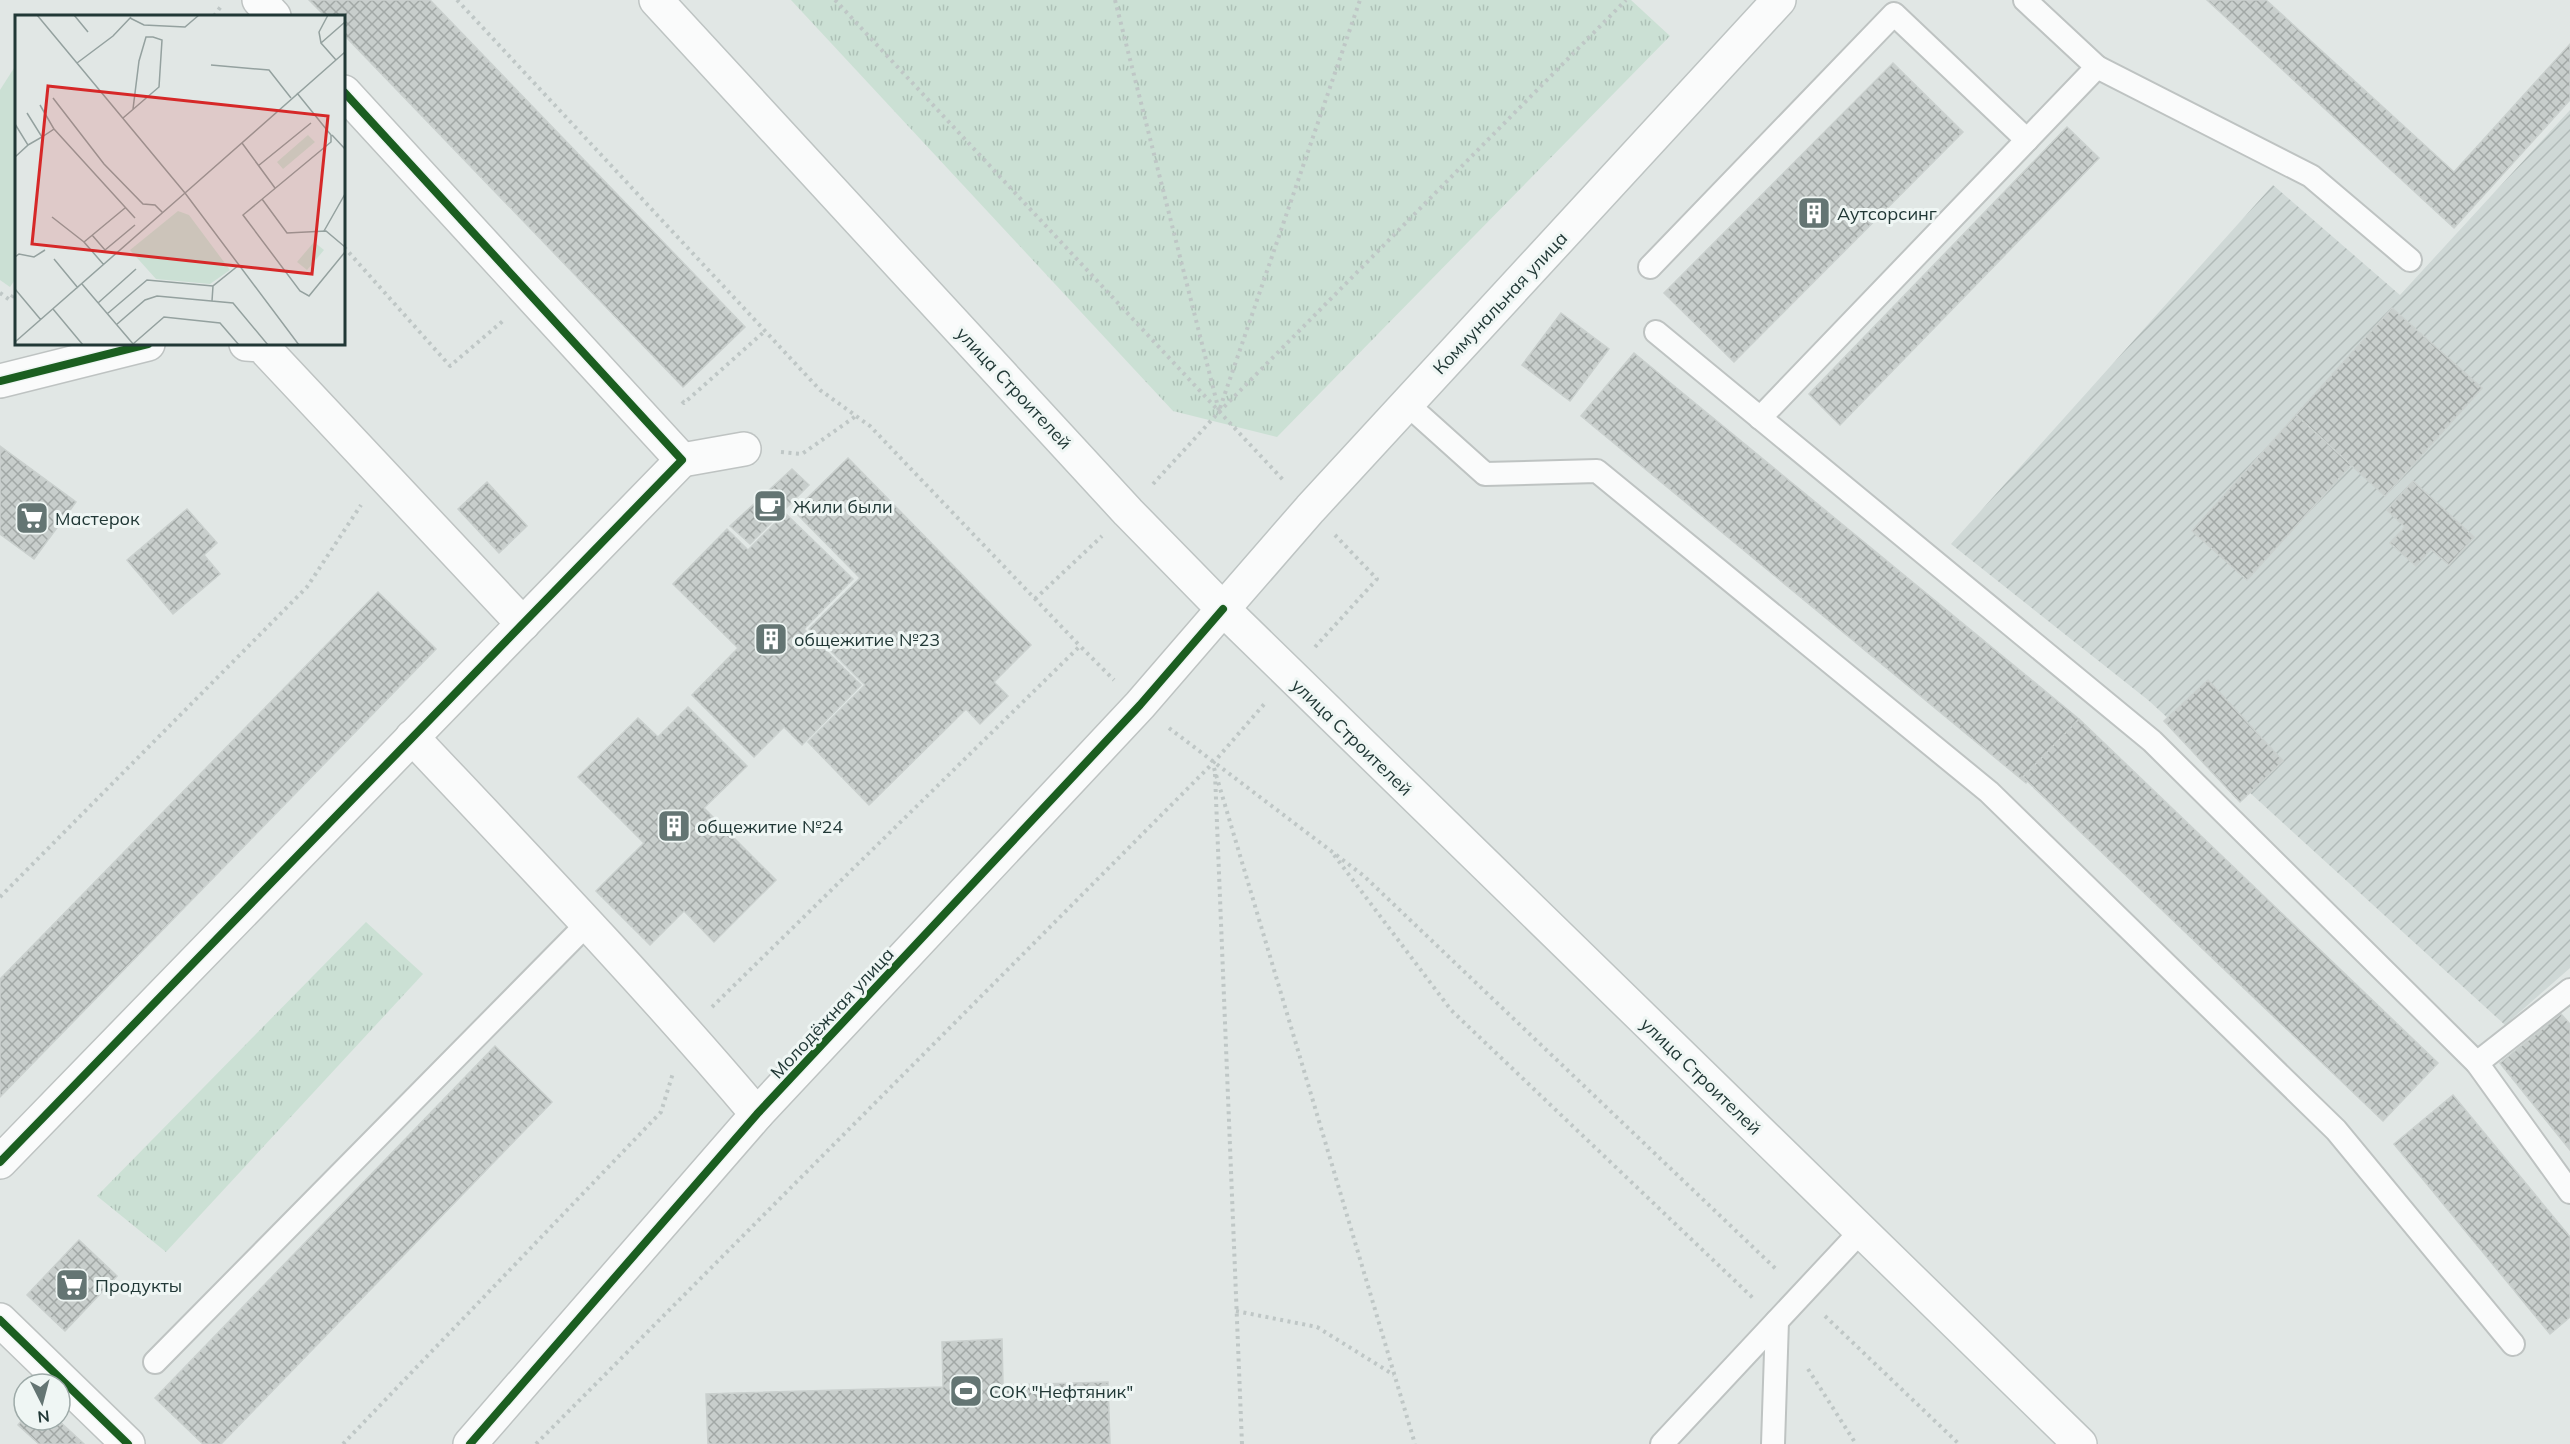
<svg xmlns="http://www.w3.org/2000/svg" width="2570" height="1444" viewBox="0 0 2570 1444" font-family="Mulish,sans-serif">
<defs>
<pattern id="industrial-furrows" width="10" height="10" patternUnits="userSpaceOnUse" patternTransform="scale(1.5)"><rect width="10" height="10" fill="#cfd8d6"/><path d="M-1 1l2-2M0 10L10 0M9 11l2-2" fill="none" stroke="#b1bab8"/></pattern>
<pattern id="park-tufts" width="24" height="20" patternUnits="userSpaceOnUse" patternTransform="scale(1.5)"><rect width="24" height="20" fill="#cbe0d4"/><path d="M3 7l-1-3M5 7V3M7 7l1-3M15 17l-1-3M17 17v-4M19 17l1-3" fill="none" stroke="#aec1b7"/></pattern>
<pattern id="building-cross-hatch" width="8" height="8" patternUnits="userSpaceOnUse" patternTransform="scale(1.5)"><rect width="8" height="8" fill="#c8cecc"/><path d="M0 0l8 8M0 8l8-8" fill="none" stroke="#a2a8a6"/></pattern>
</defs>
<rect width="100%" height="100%" fill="#e1e7e5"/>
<path fill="url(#industrial-furrows)" d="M2570,110V968L2505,1025L2148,700L1951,544L2273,185L2400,295Z"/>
<path fill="#cbe0d4" d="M16,65V278L10,287L0,280V90Z"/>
<g fill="url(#park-tufts)">
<path d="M791,0H1631L1670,36L1277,437L1173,411Z"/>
<path d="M366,922L423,974L166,1252L97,1196Z"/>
</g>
<g fill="url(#building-cross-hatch)" stroke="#cad0ce" stroke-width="1.5">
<path d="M309,0H430L745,327L683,387L344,35V16H325Z"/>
<path d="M2207,0H2266L2454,172L2570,44V100L2454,228Z"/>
<path d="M1893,63L1963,132L1734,362L1664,293Z"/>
<path d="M2067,127L2099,158L1840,425L1809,394Z"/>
<path d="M2392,308L2482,388L2385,496L2296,415Z"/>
<path d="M1561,313L1609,349L1570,401L1522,365Z"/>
<path d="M1634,353L2079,719L2026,783L1581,416Z"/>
<path d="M2296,415L2351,465L2247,580L2192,531Z"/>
<path d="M0,446L76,502L34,559L0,534Z"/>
<path d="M848,458L1031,645L994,682L1008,696L980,724L966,709L869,805L808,742L865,685L809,629L860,578L794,511Z"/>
<path d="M792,469L809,485L750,544L730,526Z"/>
<path d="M2413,481L2474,537L2449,565L2431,549L2416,566L2390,543L2405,527L2387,510Z"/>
<path d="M487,482L527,526L499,553L458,509Z"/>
<path d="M187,509L217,543L204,555L220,574L173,614L127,560Z"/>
<path d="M785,513L853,579L804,629L861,685L802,745L784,727L754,757L692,695L738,648L673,584L727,529L748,550Z"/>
<path d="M378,592L436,649L0,1097V979Z"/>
<path d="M2208,680L2283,761L2240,802L2164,721Z"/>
<path d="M688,707L747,766L704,808L776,880L714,942L684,911L650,945L596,891L644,843L578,777L638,718L658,737Z"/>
<path d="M2079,719L2438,1063L2383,1121L2023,777Z"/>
<path d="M2561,1014L2570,1024V1150L2500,1063Z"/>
<path d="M495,1046L552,1102L221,1444H203L155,1398Z"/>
<path d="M2453,1095L2570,1237V1317L2550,1334L2394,1144Z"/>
<path d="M79,1240L117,1276L65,1331L27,1295Z"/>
<path d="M1002,1339L1003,1385L1108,1382L1110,1444H708L706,1394L943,1387L942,1342Z"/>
<path d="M24,1418V1420H58L84,1444H39L18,1425Z"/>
</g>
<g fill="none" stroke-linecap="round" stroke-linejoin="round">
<g stroke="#bec3c2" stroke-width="26">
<g id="service">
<path d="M2097,67L2311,176L2410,260"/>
<path d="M1650,267L1894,14L2027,140"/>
<path d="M1656,332L2152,741L2477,1063"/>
<path d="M1407,404L1485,474L1597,471L1989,792L2336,1130L2513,1344"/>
<path d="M1760,418L2097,67L2025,0"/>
<path d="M2570,990L2477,1063L2570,1192"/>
<path d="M155,1362L588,923"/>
<path d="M1662,1444L1861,1231"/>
<path d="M1773,1444L1777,1321"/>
</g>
</g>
<g stroke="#bec3c2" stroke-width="36">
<g id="minor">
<path d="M259,0L274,16"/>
<path d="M246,344L261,345L523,624"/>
<path d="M0,381L148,344"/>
<path d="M682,460L744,449"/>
<path d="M412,737C529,861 647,984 757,1114"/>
<path d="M0,1162L682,460L344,92"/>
<path d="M0,1320L128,1444"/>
</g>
</g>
<g stroke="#bec3c2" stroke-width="36">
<path id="tertiary" d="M470,1444L757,1114L1140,705L1223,609"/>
</g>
<g stroke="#bec4c3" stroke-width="36">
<g id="secondary">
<path d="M656,0L1128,512L1223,609L2080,1444"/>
<path d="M1223,609L1310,509L1779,0"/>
</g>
</g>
<g stroke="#bfc7c6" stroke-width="4" stroke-dasharray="3 4.5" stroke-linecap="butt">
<path d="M457,0L820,390L870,426L1080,646"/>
<path d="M835,0L1285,482"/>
<path d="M1115,0L1219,411"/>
<path d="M214,16L222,5"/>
<path d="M344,247L450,366L504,320"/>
<path d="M0,293L10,300L16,291"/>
<path d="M682,401L684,403L765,331"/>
<path d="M1220,408L1360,0"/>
<path d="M781,452L802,454L856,416"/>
<path d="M1153,484L1219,412L1626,0"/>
<path d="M1035,599L1102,536"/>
<path d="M1315,647L1377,579L1335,535"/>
<path d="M1169,728L1364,876L1778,1271"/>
<path d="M1214,768L1415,1444"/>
<path d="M1215,774L1242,1444"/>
<path d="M1334,855L1451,1010L1754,1299"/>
<path d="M0,897L307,587L361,505"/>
<path d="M712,1007L1080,646L1114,680"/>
<path d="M1236,1311L1317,1327L1394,1375"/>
<path d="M1825,1316L1959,1444"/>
<path d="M1808,1369L1856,1444"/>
<path d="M343,1444L661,1112L673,1073"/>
<path d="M536,1444L1214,762L1266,702"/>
</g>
<use href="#service" stroke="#fafbfb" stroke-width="22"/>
<use href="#minor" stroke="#fafbfb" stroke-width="33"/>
<use href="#tertiary" stroke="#fafbfb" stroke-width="33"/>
<use href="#secondary" stroke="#fafbfb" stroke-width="33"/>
<g stroke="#eff6f4" stroke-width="11">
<g id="cycleway">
<path d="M0,381L148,344"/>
<path d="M0,1162L682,460L344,92"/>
<path d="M0,1320L128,1444"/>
<path d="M470,1444L757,1114L1140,705L1223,609"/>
</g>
</g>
<use href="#cycleway" stroke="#1b5e20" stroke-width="8"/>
</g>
<defs>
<g id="building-square" transform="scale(1.725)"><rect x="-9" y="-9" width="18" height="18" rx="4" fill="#647573" stroke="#eff6f4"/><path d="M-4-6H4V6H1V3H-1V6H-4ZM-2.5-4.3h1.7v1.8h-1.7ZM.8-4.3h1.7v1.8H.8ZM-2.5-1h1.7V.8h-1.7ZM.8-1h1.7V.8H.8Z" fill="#fff"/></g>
<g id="cafe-square" transform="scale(1.725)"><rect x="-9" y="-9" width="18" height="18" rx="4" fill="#647573" stroke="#eff6f4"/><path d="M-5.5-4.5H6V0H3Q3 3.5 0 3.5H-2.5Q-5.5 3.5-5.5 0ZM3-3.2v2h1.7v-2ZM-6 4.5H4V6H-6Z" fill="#fff"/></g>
<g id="supermarket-square" transform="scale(1.725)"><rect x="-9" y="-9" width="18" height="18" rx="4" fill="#647573" stroke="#eff6f4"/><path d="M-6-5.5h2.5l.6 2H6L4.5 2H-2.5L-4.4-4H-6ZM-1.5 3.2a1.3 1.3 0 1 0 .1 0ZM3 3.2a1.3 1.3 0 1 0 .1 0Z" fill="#fff"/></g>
<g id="stadium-square" transform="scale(1.725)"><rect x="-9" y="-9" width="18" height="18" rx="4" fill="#647573" stroke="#eff6f4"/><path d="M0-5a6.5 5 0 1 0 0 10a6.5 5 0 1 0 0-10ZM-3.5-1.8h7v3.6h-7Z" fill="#fff"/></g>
</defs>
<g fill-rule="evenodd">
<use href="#building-square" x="1814" y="213"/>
<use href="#cafe-square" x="770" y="506"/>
<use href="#supermarket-square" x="32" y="518"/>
<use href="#building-square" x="771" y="639"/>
<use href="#building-square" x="674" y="826"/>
<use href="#supermarket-square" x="72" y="1285"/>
<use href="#stadium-square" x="966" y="1391"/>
</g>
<g text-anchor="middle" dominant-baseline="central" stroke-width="6" stroke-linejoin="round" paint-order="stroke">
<g font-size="18" fill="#213836" stroke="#eff6f4" text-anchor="start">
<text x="1837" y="213">Аутсорсинг</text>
<text x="793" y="506">Жили были</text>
<text x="55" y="518">Мастерок</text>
<text x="794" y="639">общежитие №23</text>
<text x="697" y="826">общежитие №24</text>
<text x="95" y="1285">Продукты</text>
<text x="989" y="1391">СОК "Нефтяник"</text>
</g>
<g font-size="18" fill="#213836" stroke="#eff6f4">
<text transform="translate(1500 303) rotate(-47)">Коммунальная улица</text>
<text transform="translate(1014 388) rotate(47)">улица Строителей</text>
<text transform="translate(1352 737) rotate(44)">улица Строителей</text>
<text transform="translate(832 1013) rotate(-47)">Молодёжная улица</text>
<text transform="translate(1701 1076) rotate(44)">улица Строителей</text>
</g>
</g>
<g transform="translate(15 15)">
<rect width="330" height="330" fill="#e1e7e5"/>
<path d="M299,227L309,235L292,255L282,247Z" fill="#cbe0d4"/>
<path d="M293,120L300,127L268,154L262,147ZM163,196L174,200L215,255L195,269L141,264L115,235Z" fill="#cbe0d4"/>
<path fill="none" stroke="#94a19f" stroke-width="1.5" d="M22,0L170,178L284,330M59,0L73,17M115,3L129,10L170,12L184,0M306,28L304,17L313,0M321,45L306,28L330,7M62,48L98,21L116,2M196,50L254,55L276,83M282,78L316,120V127L228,200L285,276L294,281L330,237M38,83L89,149L128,189L140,190L148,198M25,90L39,114L27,122M12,98L27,122L13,130M108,103L144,72L147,25L138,22H131L124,46L118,94M0,109L13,130L0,142M39,114L120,203M317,120L330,134M227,128L260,173M243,151L296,108M170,178L330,37M247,184L272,218L311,216L330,232M37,202L69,227M309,216L330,179M77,220L90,235L120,210M0,242L4,239L19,242L30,235M39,244L63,273M89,250L69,227L110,193M67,269L119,330M0,274L26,305M197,286L198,271L224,250M83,288L121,254M38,294L68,330M92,299L132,265L198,271M101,310L130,285L142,281L218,288L253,330M0,327L170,178M118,329L149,302L205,308L224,330"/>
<path fill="#d62828" fill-opacity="0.15" stroke="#d62828" stroke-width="3" d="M33,71L313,101L297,259L17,229Z"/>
<rect width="330" height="330" fill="none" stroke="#213836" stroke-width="3"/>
</g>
<g transform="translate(42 1402) rotate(174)"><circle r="28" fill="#eff6f4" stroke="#9daaa8" stroke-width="1.5"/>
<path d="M0-4.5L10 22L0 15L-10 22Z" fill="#647573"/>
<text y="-9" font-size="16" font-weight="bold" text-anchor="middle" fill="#213836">N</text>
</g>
</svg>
